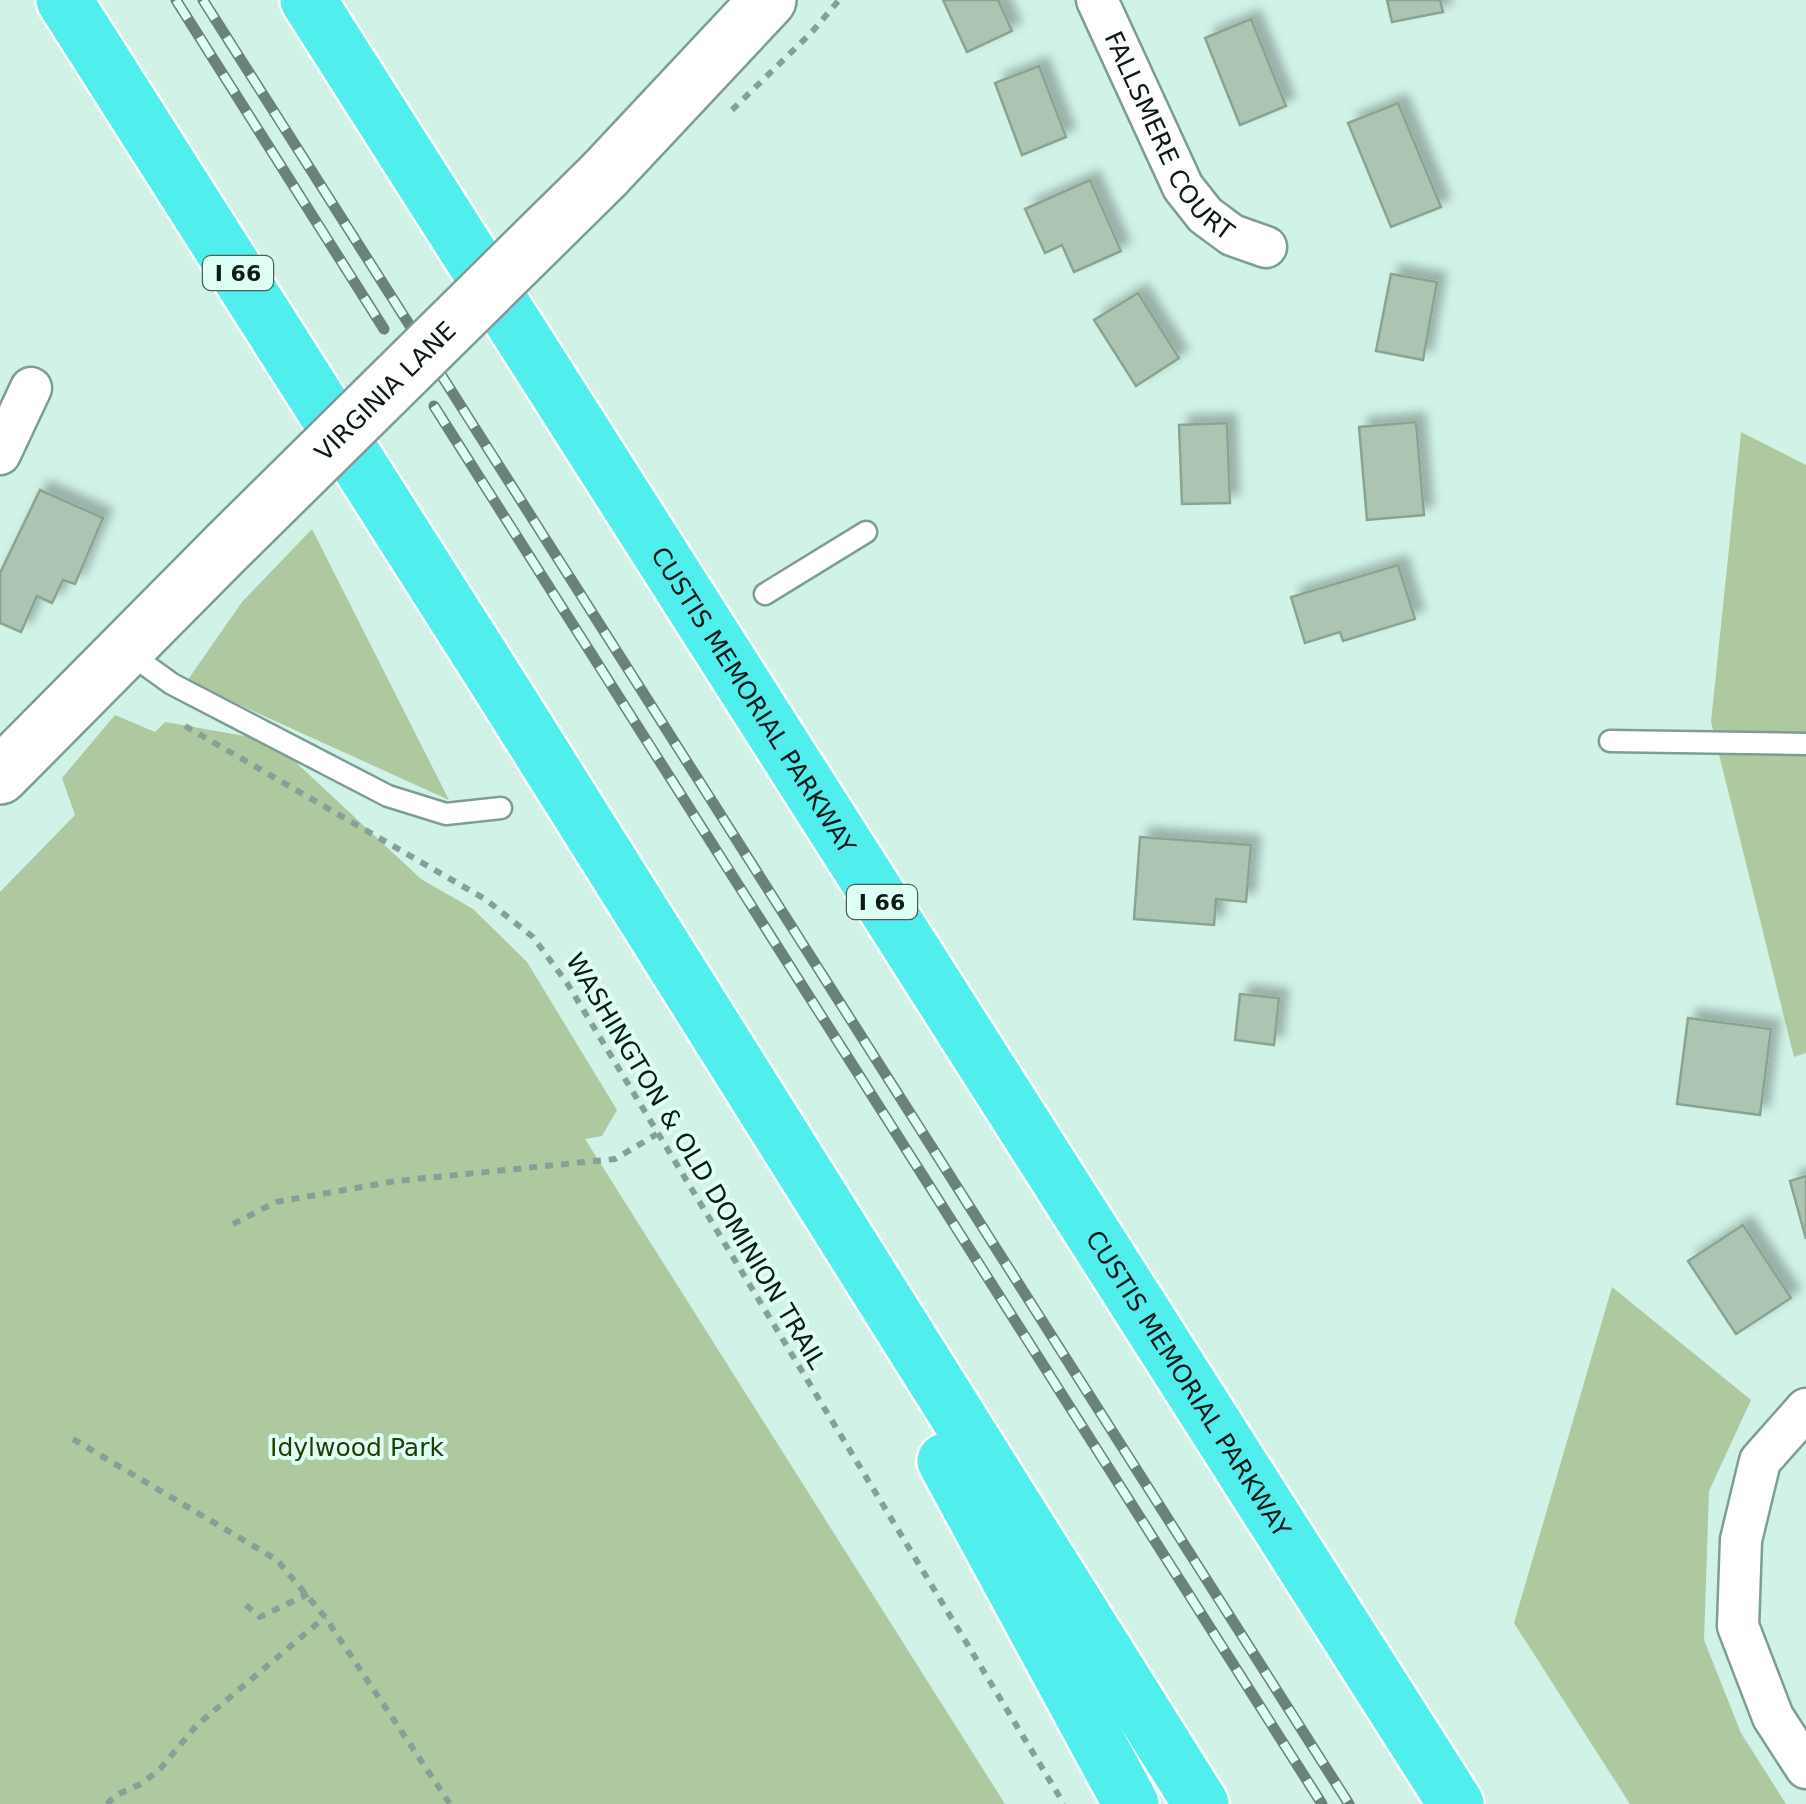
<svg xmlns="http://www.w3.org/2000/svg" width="1806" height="1804" viewBox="0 0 1806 1804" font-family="'DejaVu Sans',sans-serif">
<defs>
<filter id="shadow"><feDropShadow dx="9" dy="-9" stdDeviation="5" flood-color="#0004"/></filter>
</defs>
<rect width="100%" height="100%" fill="#d0f2e7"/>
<g fill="#aec89f">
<path d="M1741,432L1806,465V1053L1794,1057L1711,722Z"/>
<path d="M312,529L449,800L187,681L242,602Z"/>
<path d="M115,715L155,732L165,722L273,741L421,879L473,909L527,962L617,1110L602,1136L585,1139L1005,1804H0V892L75,815L62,778Z"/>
<path d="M1612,1287L1751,1400L1709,1491L1704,1640L1741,1733L1786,1804H1630L1514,1623Z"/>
</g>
<g fill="#abc5b2" stroke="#8ba492" stroke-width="2.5" filter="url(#shadow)">
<path d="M943,0H998L1012,31L967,52Z"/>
<path d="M1387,0H1440L1443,12L1392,22Z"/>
<path d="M1251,19L1286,106L1240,125L1205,38Z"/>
<path d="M1039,66L1066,137L1022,155L995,83Z"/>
<path d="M1398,103L1441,207L1391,227L1348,123Z"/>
<path d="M1090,180L1121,251L1074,272L1062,245L1045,253L1025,209Z"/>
<path d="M1391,274L1437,282L1423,360L1376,351Z"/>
<path d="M1138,293L1179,358L1136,386L1094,320Z"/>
<path d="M1416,422L1424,515L1367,520L1359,427Z"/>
<path d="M1227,423L1230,503L1182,504L1179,425Z"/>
<path d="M40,490L103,518L75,584L63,580L52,603L37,596L21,632L0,623V573Z"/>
<path d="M1398,565L1415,619L1343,641L1340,632L1305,643L1291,597Z"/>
<path d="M1140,837L1251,845L1246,902L1216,899L1214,925L1134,919Z"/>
<path d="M1240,994L1279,998L1274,1045L1235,1040Z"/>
<path d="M1688,1018L1771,1029L1760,1115L1677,1104Z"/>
<path d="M1806,1176V1239L1790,1181Z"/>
<path d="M1743,1225L1791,1298L1736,1334L1688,1261Z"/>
</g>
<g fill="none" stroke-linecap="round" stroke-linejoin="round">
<g stroke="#7e9d93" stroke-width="25">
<g id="lane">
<path d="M765,594L866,532"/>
<path d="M126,651L172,684L388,796L446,814L501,808"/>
<path d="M1610,741L1806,744"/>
</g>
</g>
<g stroke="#7e9d93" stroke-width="45">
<g id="street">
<path id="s1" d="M1097,0L1183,187L1205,215L1232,235L1266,247"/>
<path d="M0,454L31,388"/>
<path d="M1806,1409L1760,1461L1741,1540L1738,1626L1773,1717L1806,1768"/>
</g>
</g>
<g stroke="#7e9d93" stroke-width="60">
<g id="secondary">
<path d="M604,175L768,0"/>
<path d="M0,776L227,547"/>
</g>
</g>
<g stroke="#fff" stroke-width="60">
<g id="highway">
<path d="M64,0L508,699L1201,1804"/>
<path id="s2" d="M308,0L1456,1804"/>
<path d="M945,1461L1131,1804"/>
</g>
</g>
<g stroke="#86a098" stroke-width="6" stroke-dasharray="8 8" stroke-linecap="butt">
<path d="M732,110L812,32L839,0"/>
<path d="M185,726L485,899L533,937L567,983L1064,1804"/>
<path d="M233,1224L276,1202L396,1181L615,1159L657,1134"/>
<path d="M73,1439L277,1560L325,1617L450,1804"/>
<path d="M246,1605L260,1617L308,1594"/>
<path d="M107,1804L116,1795L141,1784L160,1769L196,1726L325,1617"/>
</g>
<use href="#lane" stroke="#fff" stroke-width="20"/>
<use href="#street" stroke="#fff" stroke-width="40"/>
<use href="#secondary" stroke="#fff" stroke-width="55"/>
<use href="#highway" stroke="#50eeec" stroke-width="55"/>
<g stroke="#6b827b" stroke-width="11">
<g id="rail">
<path d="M176,0L384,329"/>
<path d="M203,0L1349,1804"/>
<path d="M434,406L1322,1804"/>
</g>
</g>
<use href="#rail" stroke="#ddfff4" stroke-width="8" stroke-dasharray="22" stroke-linecap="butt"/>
<g stroke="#7e9d93" stroke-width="60" stroke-linecap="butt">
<g id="secondary-bridge">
<path id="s3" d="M227,547L604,175"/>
</g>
</g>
<use href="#secondary-bridge" stroke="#fff" stroke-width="55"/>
</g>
<g text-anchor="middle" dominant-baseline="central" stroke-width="8" stroke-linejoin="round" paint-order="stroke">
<g fill="#ddfff4" stroke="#4b5e58" stroke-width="2.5">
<rect x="203" y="256" width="70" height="34" rx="8"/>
<rect x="847" y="885" width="70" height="34" rx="8"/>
</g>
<g font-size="22" font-weight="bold" fill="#0c1915">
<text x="238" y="273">I 66</text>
<text x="882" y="902">I 66</text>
</g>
<g font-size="25" fill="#0c1915" stroke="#ddfff4">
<text stroke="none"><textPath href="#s1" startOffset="155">FALLSMERE COURT</textPath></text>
<text stroke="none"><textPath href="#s3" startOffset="222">VIRGINIA LANE</textPath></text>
<text stroke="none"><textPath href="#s2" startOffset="830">CUSTIS MEMORIAL PARKWAY</textPath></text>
<text transform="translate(696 1161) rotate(59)">WASHINGTON &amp; OLD DOMINION TRAIL</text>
<text stroke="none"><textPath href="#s2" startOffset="1640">CUSTIS MEMORIAL PARKWAY</textPath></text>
</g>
<g font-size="25" fill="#1e3c03" stroke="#ddfff4">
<text x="357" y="1447">Idylwood Park</text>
</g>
</g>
</svg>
